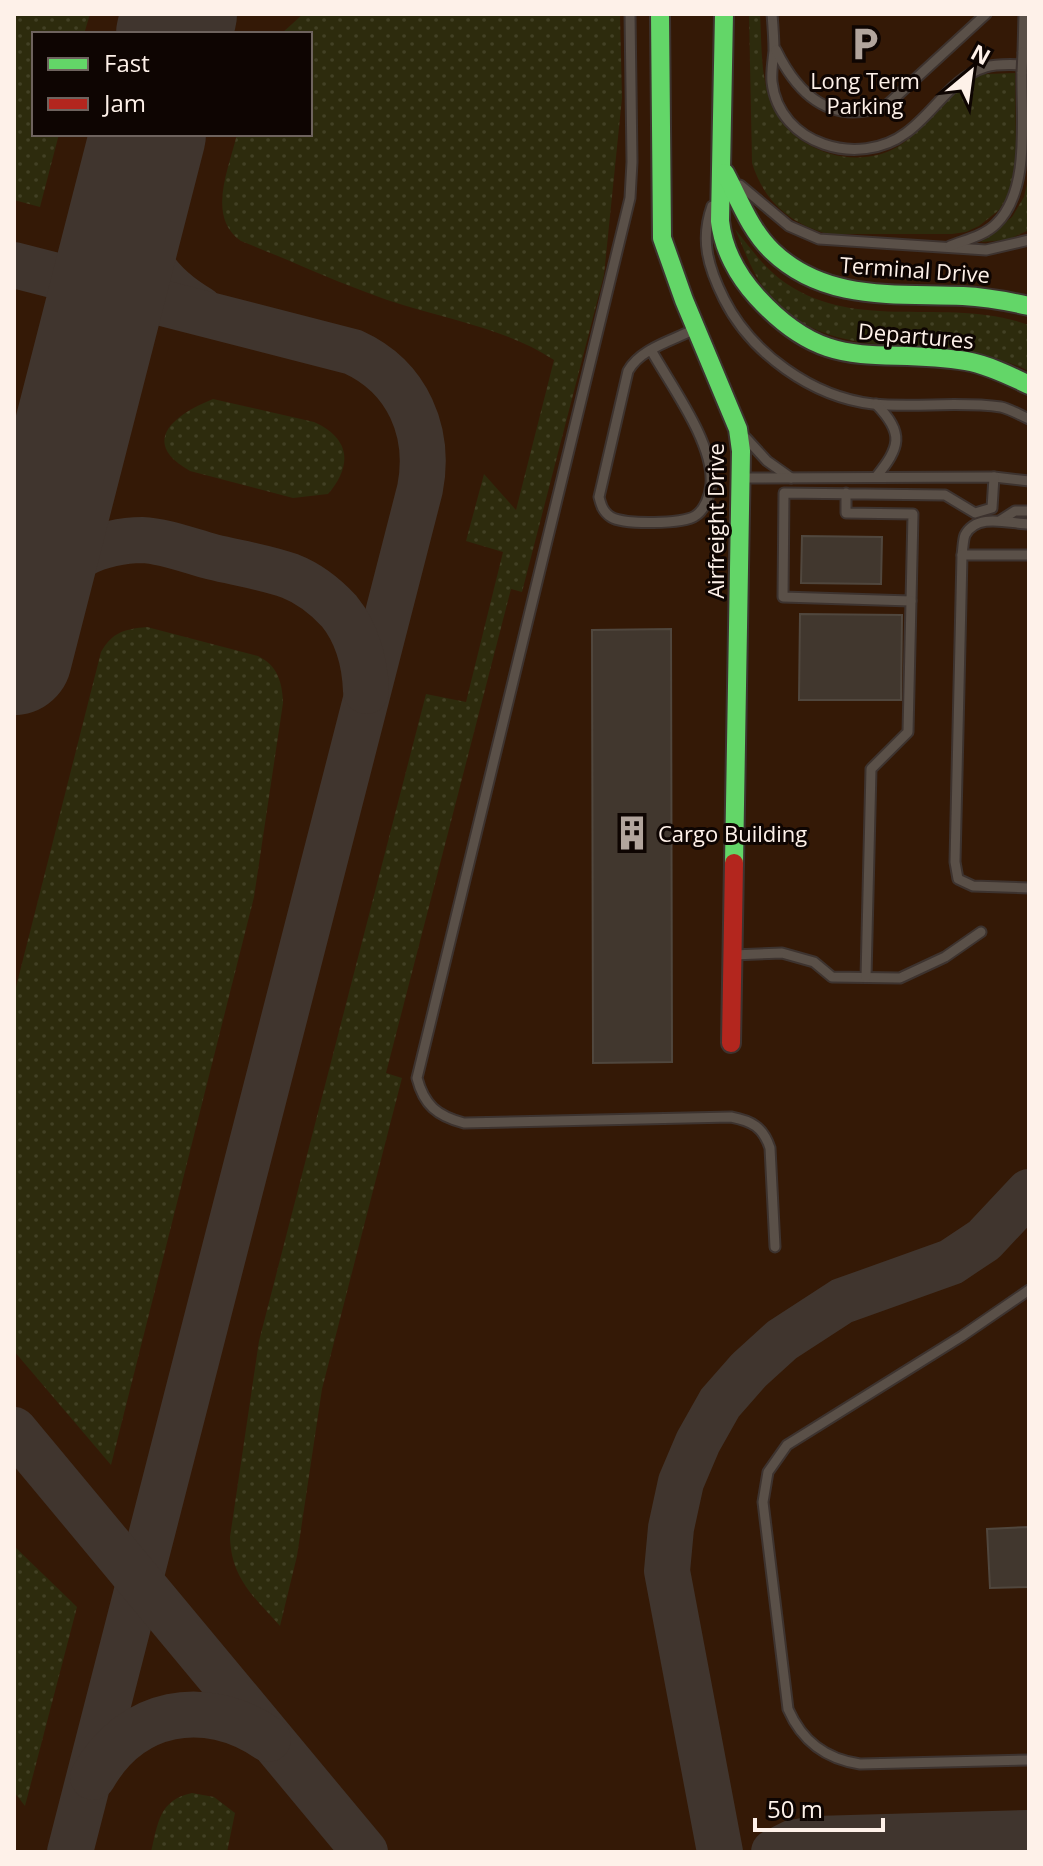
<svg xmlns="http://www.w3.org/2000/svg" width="1043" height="1866" viewBox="0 0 1043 1866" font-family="'Open Sans',sans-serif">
<defs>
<pattern id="grass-dots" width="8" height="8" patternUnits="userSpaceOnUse" patternTransform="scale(2)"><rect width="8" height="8" fill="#2d2b0d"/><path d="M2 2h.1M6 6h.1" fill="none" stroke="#424024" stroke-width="1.8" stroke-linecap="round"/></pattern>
</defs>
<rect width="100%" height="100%" fill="#251810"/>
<path fill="#341906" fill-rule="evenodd" d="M14,14H1029V1852H14ZM34,34H310V134H34Z"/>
<g fill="url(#grass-dots)">
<path d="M14,14H90L84,34H34V134H59L40,207L14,200Z"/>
<path d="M303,14H620L622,98L604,275L522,592L511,589L386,1073L402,1078L322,1389L297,1556L280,1626C254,1597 231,1578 230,1537L259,1341L426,694L466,702L503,552L466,541L484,474L516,510L554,360C508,330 455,321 403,305C348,288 295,262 241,241C206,217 229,169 237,134H310V34H281Z"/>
<path d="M749,14H760C762,44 760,77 772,105C791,150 854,172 897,147C931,127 949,88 985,72L986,74L1015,73L1016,156L1014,180L1010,188L1012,189L999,210L979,226L966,232L952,234H828C789,223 764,201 752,163Z"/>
<path d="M1029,175V230L1007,240L981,242L1012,217L1024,197Z"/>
<path d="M735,229C749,246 762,265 780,279C854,335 945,295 1029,325V371C949,331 844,368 777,304C756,284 746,254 735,229Z"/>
<path d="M213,399L314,422C350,438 353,465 328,494L293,498L190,471C138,442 175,414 213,399Z"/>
<path d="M147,627L258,656C278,666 282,682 283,703L254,897L111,1465L14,1351V995L101,652C112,632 125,629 147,627Z"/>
<path d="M14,1546L77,1607L25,1806L14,1792Z"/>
<path d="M192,1793L214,1797L235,1813L227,1852H151C158,1823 159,1800 192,1793Z"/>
</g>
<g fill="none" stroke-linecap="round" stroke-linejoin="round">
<g stroke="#40352e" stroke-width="46">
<path d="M180,34L192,14"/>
<path d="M135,185C132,243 149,279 200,309"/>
<path d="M14,265L353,352C408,377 431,432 420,489L70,1852"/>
<path d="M14,663C26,617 37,578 83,554C99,545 124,540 142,540C165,541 190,551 213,557C238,563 265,567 290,576C308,583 326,597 339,611C357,633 365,663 366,691"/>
<path d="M14,1430L365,1852"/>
<path d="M93,1777C131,1710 205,1696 268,1739"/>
<path d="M720,1852L667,1571L671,1528L681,1482L698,1442L720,1403L749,1370L782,1340L842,1301L951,1262L984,1240L1029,1192"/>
<path d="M774,1852L792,1843L815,1839L1029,1833"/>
</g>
<g stroke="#40352e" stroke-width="116">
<path d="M174,34L179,14"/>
<path d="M14,657L148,134"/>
</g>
</g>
<g fill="#41372e" stroke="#50473e" stroke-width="2">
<path d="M802,536L882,537L881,584L801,583Z"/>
<path d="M800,614L902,615L901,700H799Z"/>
<path d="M671,629L672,1062L593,1063L592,630Z"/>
<path d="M1029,1527V1587L990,1588L987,1529Z"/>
</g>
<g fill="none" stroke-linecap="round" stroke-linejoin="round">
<g stroke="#3d332f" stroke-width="13">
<g id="lane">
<path d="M630,14L632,162L630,198L417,1078C424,1105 437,1116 464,1123L731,1117C752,1121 763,1127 770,1148L775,1247"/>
<path d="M772,14C773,26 774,39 774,51C773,61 771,72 772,82C779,145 859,168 906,133C934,113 952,77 986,67C999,63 1016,65 1029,65"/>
<path d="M776,50C799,97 833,126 887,105L986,14"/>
<path d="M1023,52L1024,14"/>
<path d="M740,185L789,226L819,239L986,250L1029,240"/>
<path d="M712,206C700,240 708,267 724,299C751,353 812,397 873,404C915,408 959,401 1001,407C1010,409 1020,415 1029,419"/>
<path d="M950,246C965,240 984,236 996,224C1031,190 1021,118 1022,72"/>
<path d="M651,350C671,386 714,443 711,484C710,495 705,510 695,516C684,524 623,525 611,517C603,512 601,505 599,497L628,371C640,349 671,341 693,330"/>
<path d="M746,438L767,461L791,478"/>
<path d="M876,477C900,447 905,434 876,404"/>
<path d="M994,477L1029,481"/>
<path d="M741,478L994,477L992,508L975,513L945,495L784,493L783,597L911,601L913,514L846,513V493"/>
<path d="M1001,520L1015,511H1029"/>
<path d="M962,555C963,549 963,540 965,535C977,512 1010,524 1029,524"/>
<path d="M1029,555H962L955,862L958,879L973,886L1029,888"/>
<path d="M733,955L782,953L814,962L832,977L900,978L945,957L981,932"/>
<path d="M866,977L871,769L908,732L911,601"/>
<path d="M1029,1290L962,1336L787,1445L768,1472L763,1502L788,1709C802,1741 825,1759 860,1764L1029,1760"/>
</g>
</g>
<g stroke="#3d332f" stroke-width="22">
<g id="fast">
<path d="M660,14L662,238L684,300L738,429L741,451L734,863"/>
<path d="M724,14L720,221C723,249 738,276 757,297C830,377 876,346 966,361C988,365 1009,375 1029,385"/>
<path d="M725,173C739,199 750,230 772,251C825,302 895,293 963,296C985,297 1007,301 1029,306"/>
</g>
</g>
<g stroke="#3d332f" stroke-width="22">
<path id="jam" d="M731,1043L734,863"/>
</g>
<use href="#lane" stroke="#5a5048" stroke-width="9"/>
<use href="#fast" stroke="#63d668" stroke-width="18"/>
<use href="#jam" stroke="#b3261e" stroke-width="18"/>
<g stroke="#3d332f" stroke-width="13" stroke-linecap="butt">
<path id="lane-bridge" d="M1022,72L1023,52"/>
</g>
<use href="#lane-bridge" stroke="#5a5048" stroke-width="9"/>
</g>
<defs>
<g id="parking-bare" transform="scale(2.76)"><path d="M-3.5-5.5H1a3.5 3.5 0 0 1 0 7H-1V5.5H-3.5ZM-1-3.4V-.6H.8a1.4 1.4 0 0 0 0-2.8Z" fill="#b2a59d" stroke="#0e0502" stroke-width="2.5" paint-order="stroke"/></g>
<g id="building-bare" transform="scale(2.76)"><path d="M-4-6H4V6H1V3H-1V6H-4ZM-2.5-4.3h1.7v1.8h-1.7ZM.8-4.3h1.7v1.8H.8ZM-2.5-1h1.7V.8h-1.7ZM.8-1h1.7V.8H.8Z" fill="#b2a59d" stroke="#0e0502" stroke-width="2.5" paint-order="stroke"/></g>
</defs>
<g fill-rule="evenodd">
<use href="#parking-bare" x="865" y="44"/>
<use href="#building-bare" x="632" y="833"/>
</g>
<g text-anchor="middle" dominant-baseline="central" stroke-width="6" stroke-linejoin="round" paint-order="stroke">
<g font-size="22" fill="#fef1e9" stroke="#0e0502">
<text x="865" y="80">Long Term<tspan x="865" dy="25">Parking</tspan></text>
<text x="658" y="833" text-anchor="start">Cargo Building</text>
</g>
<g font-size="22" fill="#fef1e9" stroke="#0e0502">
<text transform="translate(915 269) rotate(4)">Terminal Drive</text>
<text transform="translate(916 335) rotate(5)">Departures</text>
<text transform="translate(715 521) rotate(-90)">Airfreight Drive</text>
</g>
</g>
<rect width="1043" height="1866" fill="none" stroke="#fef1e9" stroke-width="32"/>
<rect x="32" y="32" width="280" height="104" fill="#0e0502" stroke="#6e635e" stroke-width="2"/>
<rect x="48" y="58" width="40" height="12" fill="#63d668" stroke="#6e635e" stroke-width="2"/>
<text x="104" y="72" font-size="24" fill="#fef1e9">Fast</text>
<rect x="48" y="98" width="40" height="12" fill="#b3261e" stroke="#6e635e" stroke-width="2"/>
<text x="104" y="112" font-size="24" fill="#fef1e9">Jam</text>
<g transform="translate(971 72) rotate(29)" stroke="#0e0502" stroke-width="6" paint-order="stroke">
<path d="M0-6L14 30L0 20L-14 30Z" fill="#fef1e9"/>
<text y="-12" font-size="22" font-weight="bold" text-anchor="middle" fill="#fef1e9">N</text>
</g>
<path d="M755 1818v12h128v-12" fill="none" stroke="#fef1e9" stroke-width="4"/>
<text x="767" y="1818" font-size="24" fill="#fef1e9" stroke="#0e0502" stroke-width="6" paint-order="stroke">50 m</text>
</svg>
